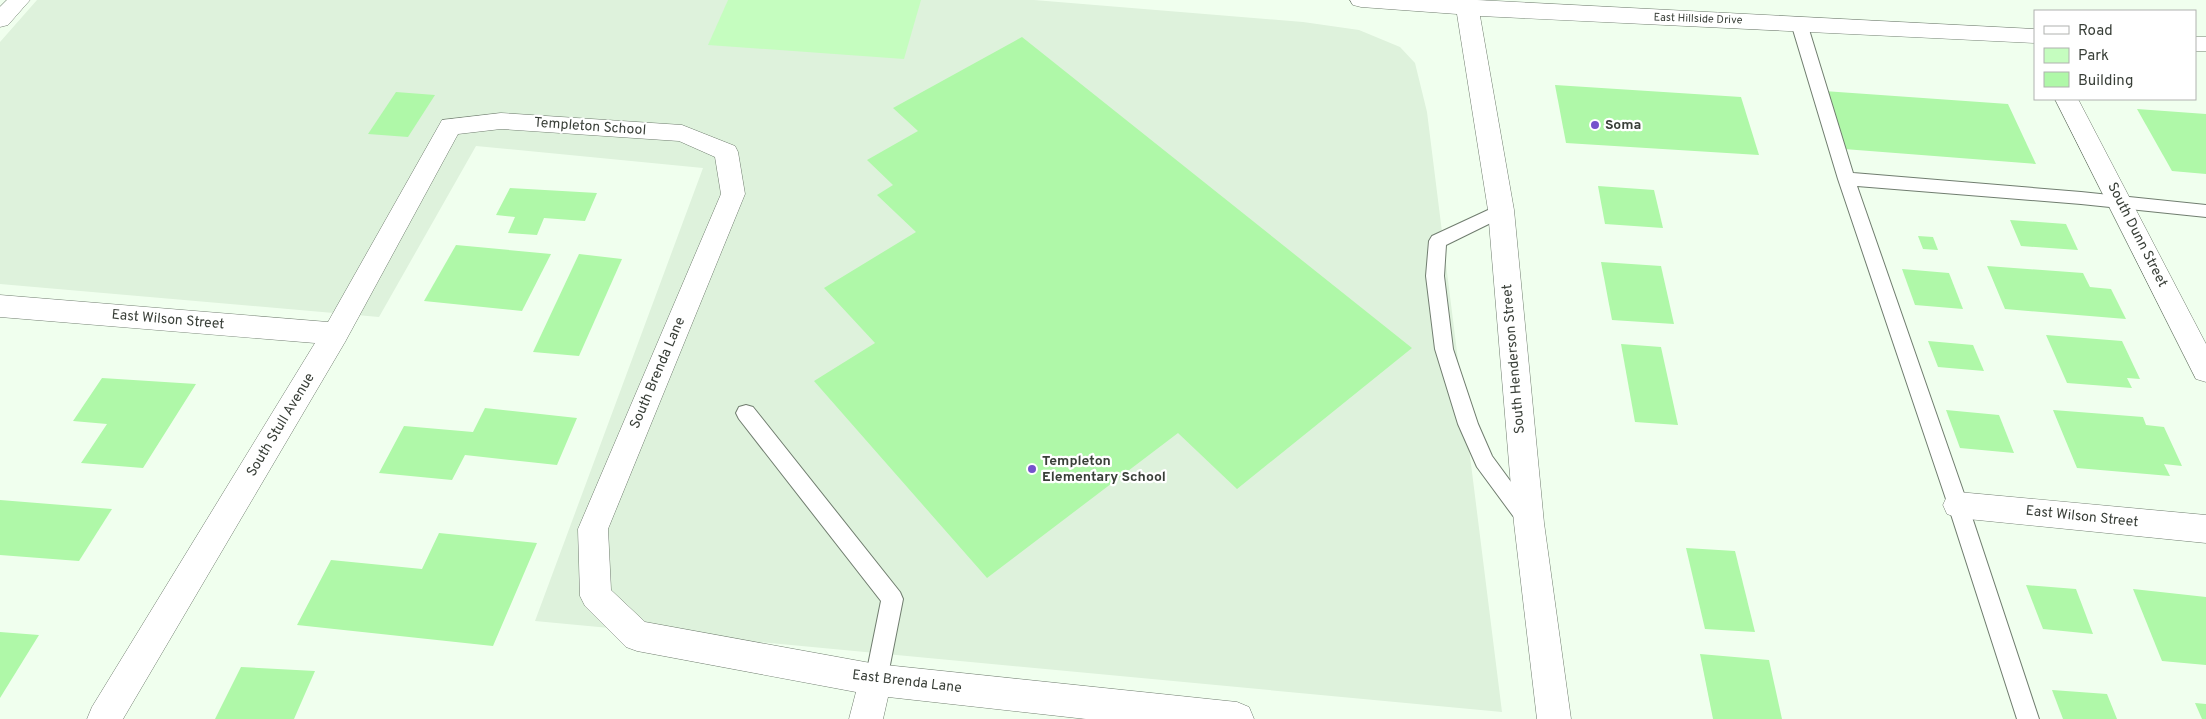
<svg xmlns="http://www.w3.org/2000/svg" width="2206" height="719" viewBox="0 0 2206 719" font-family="Overpass,sans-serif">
<rect width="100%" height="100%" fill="#f0ffee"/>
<path fill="#def2dc" d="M37,0H1034L1303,22L1359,30L1400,47L1415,63L1427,112L1502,712L535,621L703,168L476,146L379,317L0,284V42Z"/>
<path fill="#c5fdbf" d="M728,0H921L904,59L708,45Z"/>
<g fill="#aff8a8">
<path d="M1022,37L1412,348L1237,489L1178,433L987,578L814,381L875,343L824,288L916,232L877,195L893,185L867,160L918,131L893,108Z"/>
<path d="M1555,85L1741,97L1759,155L1566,143Z"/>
<path d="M1824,91L2008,104L2036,164L1844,149Z"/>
<path d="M396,92L435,95L408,137L368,134Z"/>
<path d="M2137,109L2206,114V174L2172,171Z"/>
<path d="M1598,186L1654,190L1663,228L1605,224Z"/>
<path d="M510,188L597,193L585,221L544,218L537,235L508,233L515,217L496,215Z"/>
<path d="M2010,220L2066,224L2078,250L2021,246Z"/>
<path d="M1918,236L1933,237L1938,250L1923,249Z"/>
<path d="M456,245L551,254L522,311L424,301Z"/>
<path d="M579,254L622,259L579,356L533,352Z"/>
<path d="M1601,262L1661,266L1674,324L1612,320Z"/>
<path d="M1987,266L2083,273L2090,287L2111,289L2126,319L2005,309Z"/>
<path d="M1902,269L1949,273L1963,309L1915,305Z"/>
<path d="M2046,335L2122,341L2140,379L2127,378L2132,388L2067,383Z"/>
<path d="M1928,341L1973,345L1984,371L1938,367Z"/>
<path d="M1621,344L1661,347L1678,425L1635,422Z"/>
<path d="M102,378L196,384L143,468L81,463L107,424L73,421Z"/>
<path d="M485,408L577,418L557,465L465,455L452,480L379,473L404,426L473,432Z"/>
<path d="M1946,410L1999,415L2014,453L1960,448Z"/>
<path d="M2053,410L2143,417L2146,425L2164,427L2182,466L2164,464L2170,476L2077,468Z"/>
<path d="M0,500L112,509L79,561L0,555Z"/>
<path d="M439,533L537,543L493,646L297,625L331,560L422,569Z"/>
<path d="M1686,548L1735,551L1755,632L1705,629Z"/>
<path d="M2026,585L2076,589L2093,634L2043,629Z"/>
<path d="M2133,589L2206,597V665L2162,661Z"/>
<path d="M0,632L39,635L0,698Z"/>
<path d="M1700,654L1769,660L1782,719H1713Z"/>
<path d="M241,667L315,671L294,719H215Z"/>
<path d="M2052,690L2107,694L2117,719H2063Z"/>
<path d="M2195,703L2206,704V719H2202Z"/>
</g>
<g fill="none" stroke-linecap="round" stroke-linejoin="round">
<g stroke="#707d6f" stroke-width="2">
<g id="lane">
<path d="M1799,18L1804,20L1807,23L1853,173L2081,192L2206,205V217L2081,204L1857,186L1968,505L2039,719H2017L1948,505L1838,179L1791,23L1794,20Z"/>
<path d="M1501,204L1507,205L1510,210L1507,215L1446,245L1444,276L1453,349L1478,424L1492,456L1533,512L1536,518L1533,524L1526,527L1519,524L1477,467L1458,424L1435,349L1426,276L1429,241L1432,236Z"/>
<path d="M746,405L753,407L900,592L903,599L887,680L884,688L876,691L868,688L865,680L881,601L739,419L736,413L739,407Z"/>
</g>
</g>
<g stroke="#707d6f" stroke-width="1">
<g id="street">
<path d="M7,0H30L8,25L0,27V7Z"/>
<path d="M2055,99H2078L2206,344V382L2196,379Z"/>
<path d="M501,113L682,125L735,146L738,152L745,194L608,529L611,590L645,622L876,664L1237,702L1249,707L1254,719H1086L888,697L883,719H849L856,692L637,651L626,647L585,606L580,596L578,529L721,194L715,157L679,141L501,129L458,134L345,342L123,719H87L92,707L315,343L0,317V295L328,322L442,120Z"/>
<path d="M1958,492L2206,515V543L1958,518L1947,514L1943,505L1947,496Z"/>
</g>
</g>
<g stroke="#707d6f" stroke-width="1">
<g id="secondary">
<path d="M1350,0H1477L2035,29V43L1480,16L1514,210L1544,523L1571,719H1537L1514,523L1488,210L1457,14L1361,7L1353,5Z"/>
<rect x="2195" y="37" width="11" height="14"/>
</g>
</g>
<use href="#lane" fill="#fff" fill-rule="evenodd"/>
<use href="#street" fill="#fff" fill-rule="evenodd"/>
<use href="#secondary" fill="#fff" fill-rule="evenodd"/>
</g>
<g fill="#7552cc" stroke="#fff" stroke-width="2">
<circle cx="1595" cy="125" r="5"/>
<circle cx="1032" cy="469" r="5"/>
</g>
<g text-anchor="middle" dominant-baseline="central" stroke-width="4.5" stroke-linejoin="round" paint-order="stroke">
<g font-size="11" fill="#393f38" stroke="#fff">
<text transform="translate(1698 19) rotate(2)">East Hillside Drive</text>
</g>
<g font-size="14" font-weight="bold" fill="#393f38" stroke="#fff" text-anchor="start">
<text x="1605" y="125">Soma</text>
<text x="1042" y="461">Templeton<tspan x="1042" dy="16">Elementary School</tspan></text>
</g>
<g font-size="14" fill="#393f38" stroke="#fff">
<text transform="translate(590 127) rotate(4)">Templeton School</text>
<text transform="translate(2137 235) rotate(63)">South Dunn Street</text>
<text transform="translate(168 320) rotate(5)">East Wilson Street</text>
<text transform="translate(1514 359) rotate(-95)">South Henderson Street</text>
<text transform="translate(658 373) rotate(-67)">South Brenda Lane</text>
<text transform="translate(281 425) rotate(-59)">South Stull Avenue</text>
<text transform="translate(2082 517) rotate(6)">East Wilson Street</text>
<text transform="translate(907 682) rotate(7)">East Brenda Lane</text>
</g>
</g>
<rect x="2034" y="10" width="162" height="90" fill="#ffffff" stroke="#b0b2af"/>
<rect x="2044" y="26" width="25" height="8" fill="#ffffff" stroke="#b0b2af"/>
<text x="2078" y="35" font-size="15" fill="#393f38">Road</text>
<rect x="2044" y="48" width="25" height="15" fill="#c5fdbf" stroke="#b0b2af"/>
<text x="2078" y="60" font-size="15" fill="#393f38">Park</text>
<rect x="2044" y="72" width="25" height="15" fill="#aff8a8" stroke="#b0b2af"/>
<text x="2078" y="85" font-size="15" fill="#393f38">Building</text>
</svg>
